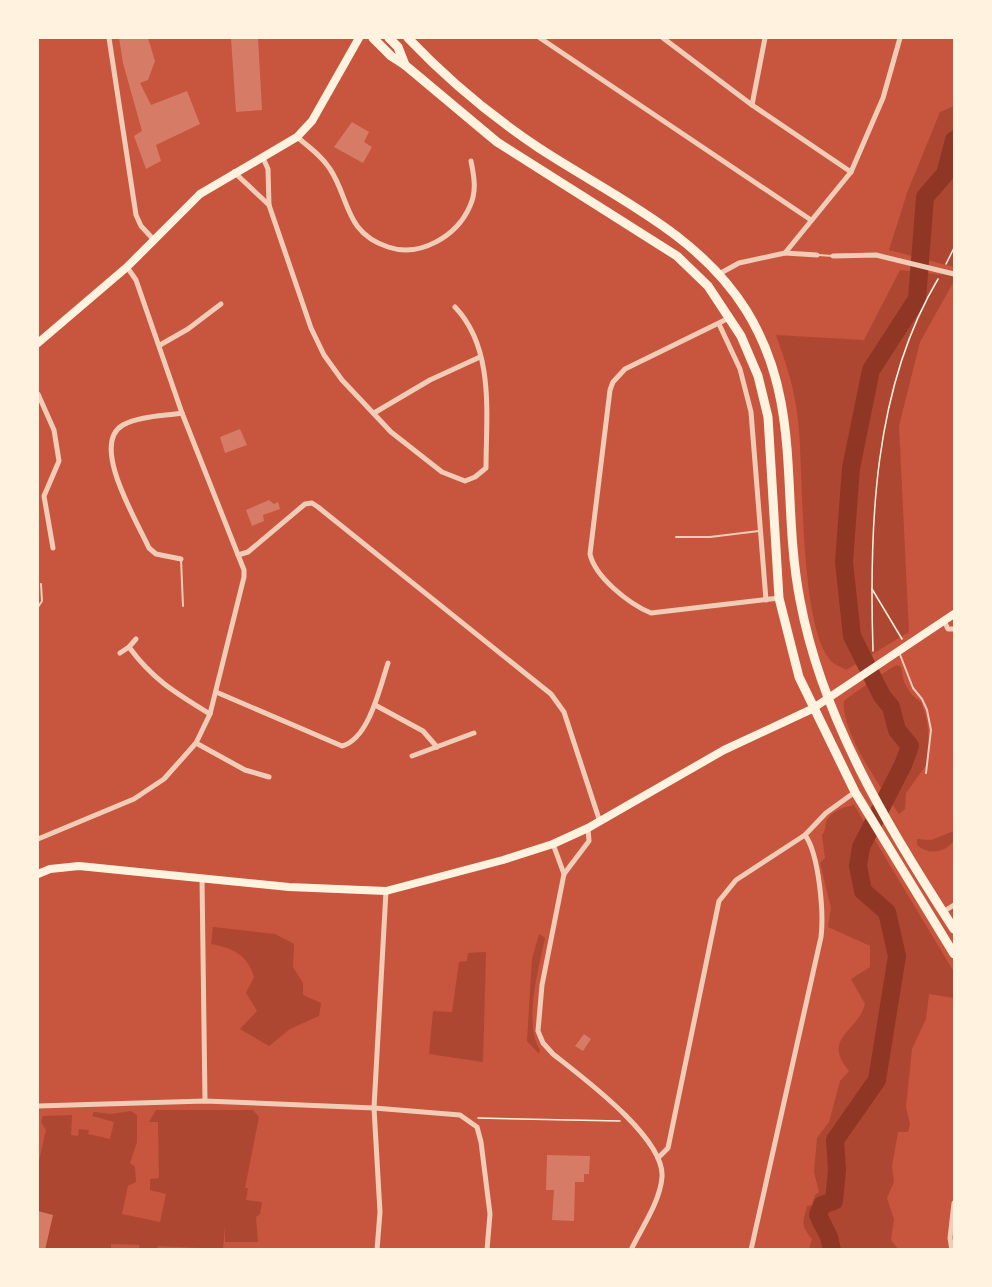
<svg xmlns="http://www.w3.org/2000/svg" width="992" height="1287" viewBox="0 0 992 1287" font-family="'Times New Roman',serif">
<rect width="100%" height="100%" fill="#c8553d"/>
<g fill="#ae4732">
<path d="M954,106V267L889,250L907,193L940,112Z"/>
<path d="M900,270L954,276V281L920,342L899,426L909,632L846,670C841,667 833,664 830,660C799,623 804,472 798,420C795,390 786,363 776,335L864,340Z"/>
<path d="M897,665L901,667L904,682L912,695L921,702L927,720L929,744L927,764L906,793L905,809L899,814C882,790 840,730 844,701C851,695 891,667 897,665Z"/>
<path d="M854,805L954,972V998L929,994L926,1019L912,1049L906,1107L910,1124L908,1132H898L892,1166L894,1182L887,1198L894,1219L891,1240L898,1249H809L812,1239C800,1224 803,1223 807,1206L812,1205L815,1195L819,1192L814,1172L817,1138L829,1122L840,1081L849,1071C821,1038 858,1032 865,1004L851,979L870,967V946L828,927L831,908L820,863L825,858L822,835C827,829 824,826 827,820C833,810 844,807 854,805Z"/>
<path d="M954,831V841C945,852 929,856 917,845V839L931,840Z"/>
<path d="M213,927L275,934L294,944L293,967L303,983V995L321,1003L319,1016L290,1029L269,1046L240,1029L257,1011L246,993L254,977C248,955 233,948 211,944Z"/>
<path d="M539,934L545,938C539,968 523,1023 540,1050L539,1054L527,1041L532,959Z"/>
<path d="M486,952L483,1062L429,1054L433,1011L452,1012L459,962L467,961L468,953Z"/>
<path d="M156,1110H253L259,1117L245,1188H248L246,1200L262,1202L260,1214L256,1217L258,1242H225V1226L223,1249L158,1246L157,1249L140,1250L139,1245L111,1244V1249L38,1250V1165L46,1130L41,1122L43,1116L72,1115L71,1135L78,1136L79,1129L89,1130L88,1134L110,1139L114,1122L92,1116L94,1112L111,1114L131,1111L137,1115V1142L130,1163L135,1167L136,1182L128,1186L122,1214L160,1222L166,1194L150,1190V1179L159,1178L158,1122H149Z"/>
</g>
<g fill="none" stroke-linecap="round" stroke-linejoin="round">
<path stroke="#8f3625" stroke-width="18" d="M832,1250L829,1237L818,1215L822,1205L834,1201L837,1170L835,1140L877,1080L897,956L887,912L863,891L858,866L861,847L903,765L910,746L897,730L891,707L882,696L852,636L844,562L851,468L871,370L917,299L925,197L945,174L954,140"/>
</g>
<g fill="#d67c66">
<path d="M119,38H148L155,61L148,80L140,83L151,105L187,91L200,124L156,145L161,161L146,169L134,136L142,131L123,63Z"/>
<path d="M231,38H258L262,110L236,112Z"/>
<path d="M352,122L369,132L364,142L372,147L363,163L334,147Z"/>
<path d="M240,429L247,445L225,453L220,437Z"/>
<path d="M269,500L274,504L278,502L280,509L263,515L264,521L252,526L246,510Z"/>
<path d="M584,1034L591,1039L583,1051L575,1046Z"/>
<path d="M547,1155L590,1156L589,1174H584V1182H575L574,1221L552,1220L554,1190H546Z"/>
<path d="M38,1211L53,1215L45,1250H38Z"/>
</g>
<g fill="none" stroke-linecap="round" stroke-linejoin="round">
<g stroke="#fff3e0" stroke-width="1.5">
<path d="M946,264L954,248"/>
<path d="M872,589L902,639"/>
<path d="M873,651C869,528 873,388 938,279"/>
<path d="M478,1118L620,1121"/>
</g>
<g stroke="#f1ccb7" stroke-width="2">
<path d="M818,255L833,256"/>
<path d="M676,537H710L759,531"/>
<path d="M181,559L183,606"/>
<path d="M38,607L42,601L41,584"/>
<path d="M899,652L913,688L922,699L927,710L931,730L926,773"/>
<path d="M38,1123V1133"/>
</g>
<g stroke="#f1ccb7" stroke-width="5">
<path d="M109,38L136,215L141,226L154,240"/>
<path d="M540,38L811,220"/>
<path d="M663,38L752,105L851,172"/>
<path d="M752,105L765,38"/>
<path d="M297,137C309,147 322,156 330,169C350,199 344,232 388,247C420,258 457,236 470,206C477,191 474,176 471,161"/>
<path d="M263,158L268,169L269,205L311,328L324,355L342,380L391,432L442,472L465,481L475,477L486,468C486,415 495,349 455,307"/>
<path d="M234,172L269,205"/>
<path d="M785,253L817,255"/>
<path d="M833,256L876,255L954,274"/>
<path d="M719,274L739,263L785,253L851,172L883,98L900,38"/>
<path d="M729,318L625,369L613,382L610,390L590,554C595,577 629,604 651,613L779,598"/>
<path d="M719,324L740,369L751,412L766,600"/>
<path d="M160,345L188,329L221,304"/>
<path d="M38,394L54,430L59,461L44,496L53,548"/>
<path d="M374,413L430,380L480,357"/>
<path d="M238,555L248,552L305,504L312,503L318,507L551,694L564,712L600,822"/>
<path d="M181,559L156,554L149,548C138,523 89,444 123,425C139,416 164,416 182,413"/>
<path d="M944,621L948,629H954"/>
<path d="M129,647L136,639"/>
<path d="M120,653L129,647C153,680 176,693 210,714"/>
<path d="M216,692L342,746C369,739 380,687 388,663"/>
<path d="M375,705L423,731L437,747"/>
<path d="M196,743L245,770L269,777"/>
<path d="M412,756L474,733"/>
<path d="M588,828L589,841L564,874L542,985L538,1031L543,1043L553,1054C582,1077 665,1138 662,1177C660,1202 642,1227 631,1250"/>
<path d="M38,839L134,799L164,779L196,743L210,714L244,577V570L182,413L136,280L127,267"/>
<path d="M553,844L564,874"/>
<path d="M202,878L205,1101"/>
<path d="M943,912L954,905"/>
<path d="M38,1106L205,1101L374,1108L460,1115L477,1127L481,1142L490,1214L487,1250"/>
<path d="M658,1158L668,1148L719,901L736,880L805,835L826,813L855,792"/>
<path d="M377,1250L380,1212L374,1108L386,891"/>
<path d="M751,1250L821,937C824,913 819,854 805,835"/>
<path d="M952,1250L950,1238L954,1203"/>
</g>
<path stroke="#fff3e0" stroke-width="8" d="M38,343L127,267L200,194L297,137L312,121L359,38"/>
<path stroke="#fff3e0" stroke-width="8" d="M38,874L50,869L79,866L289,887L386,891L503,860L553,844L588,828L724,750L812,709L954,614"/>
<g stroke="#fff3e0" stroke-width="9">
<path d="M373,38L391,56L405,65L497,142L677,256L708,286L741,336L758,376L768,417L779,598L799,677L855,792L954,954"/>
<path d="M389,38L398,47L405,65"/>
<path d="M408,38C447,79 491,116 539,148C612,196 698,233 746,310C804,403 780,498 800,600C822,719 889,829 954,929"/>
</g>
</g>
<rect width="992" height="1287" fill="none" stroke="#fff3e0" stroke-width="78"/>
</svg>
